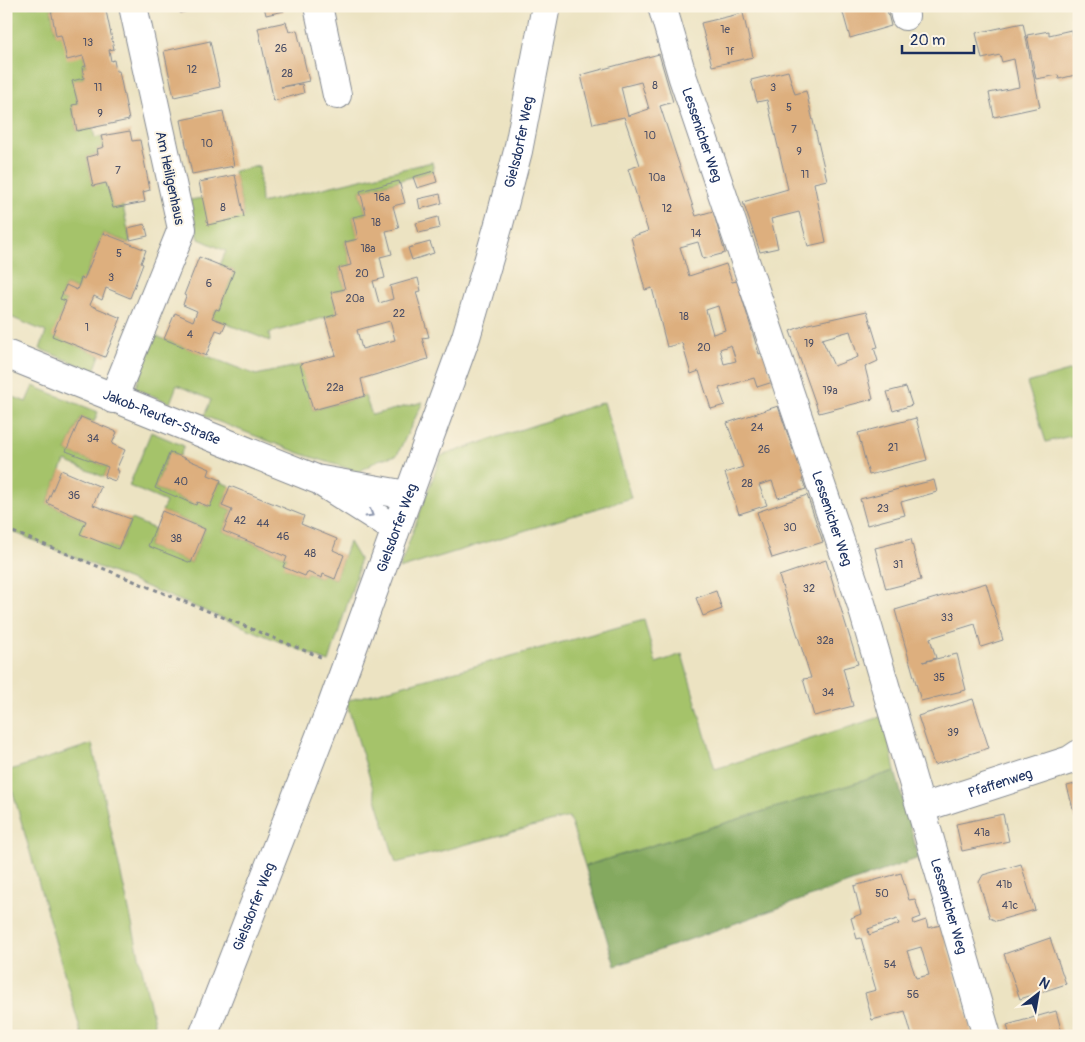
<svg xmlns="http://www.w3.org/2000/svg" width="1085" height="1042" viewBox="0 0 1085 1042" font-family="Pangolin,sans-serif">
<rect width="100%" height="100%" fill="#fcf5e5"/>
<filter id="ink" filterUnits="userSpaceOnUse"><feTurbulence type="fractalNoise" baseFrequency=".02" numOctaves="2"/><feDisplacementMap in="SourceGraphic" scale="10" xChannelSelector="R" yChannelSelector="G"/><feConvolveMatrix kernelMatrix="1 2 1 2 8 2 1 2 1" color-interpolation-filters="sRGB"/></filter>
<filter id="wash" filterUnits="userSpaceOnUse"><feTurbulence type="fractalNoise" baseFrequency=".0096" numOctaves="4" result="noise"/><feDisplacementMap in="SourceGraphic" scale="20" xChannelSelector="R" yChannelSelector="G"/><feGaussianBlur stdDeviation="1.12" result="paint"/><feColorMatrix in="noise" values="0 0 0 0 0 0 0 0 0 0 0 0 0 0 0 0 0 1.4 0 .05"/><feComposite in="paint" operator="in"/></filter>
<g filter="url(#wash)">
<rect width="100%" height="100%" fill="#ece3c2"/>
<g fill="#a5c36a" stroke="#607964">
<path d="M21,6H65L51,9L56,35H61L83,56L86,66L82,67L84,78L73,81L78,104L72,106L77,131L93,128L95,138L101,136L104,147L97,149L98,154L87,157L93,185L106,183L113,208L123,206L130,240L129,243L103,233L84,279H81L77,290L66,285L60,299L66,301L53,336L100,355L94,371L40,349L46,332L6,315V10Z"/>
<path d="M432,162L434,171L360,191L366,214L353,217L358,239L345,242L351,265L339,268L345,289L332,292L337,314L269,333L270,341L212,318L216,309L219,310L234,271L220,265L226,251L199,239L190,200L203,198L244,217L234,171L259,166L261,203Z"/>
<path d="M156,336L256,375L301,365L313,410L365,396L372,415L423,402L397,455L378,460L359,472L302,454L204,416L211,400L177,385L170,403L135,388Z"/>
<path d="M1079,368V434L1046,442L1027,383Z"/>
<path d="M33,386L98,412L94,422L81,417L66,451L108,467L104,477L65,461L47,503L86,521L98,541L118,549L131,519L155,529L148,546L191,563L205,529L162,511L166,502L129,486L151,432L184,446L180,456L169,452L155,488L195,505L197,502L209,507L220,482L230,486L222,506L232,510L223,531L287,557L284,567L305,576L307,572L321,578L323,574L335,579L349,542L359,559L358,570L329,662L6,529V394L26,402Z"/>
<path d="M604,402L631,498L399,569L441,456Z"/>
<path d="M644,620L656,663L682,654L715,769L884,716L895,771L585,866L569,817L396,863L346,701Z"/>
<path d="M92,744L157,1036H82L7,771Z"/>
</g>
<path fill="#84a95e" stroke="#506c5e" d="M895,771L919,858L615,966L585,866Z"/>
<g id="blocks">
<g fill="#ddaf7e" fill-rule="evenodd">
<path d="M65,6H105L114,49L109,50L111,61L114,60L116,71H119L129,120L77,131L72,105L78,104L72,81L84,78L82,67L86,66L83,56L67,60L61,35L56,36L51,9Z"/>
<path d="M178,6H205V7L180,13Z"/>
<path d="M264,6H283L284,11L266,15Z"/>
<path d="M841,6H886L891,26L850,38Z"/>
<path d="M743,13L753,57L712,66L701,23Z"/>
<path d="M286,22L289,32L297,30L309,81L281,87L302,84L304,93L274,101L258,28Z"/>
<path d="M1023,23L1040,107L994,117L989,93L1019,87L1014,59L1002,62L1000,55L982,59L976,33Z"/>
<path d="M1071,30L1072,35L1079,34V74L1059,79L1058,75L1036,79L1027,35L1049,31V35Z"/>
<path d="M210,41L220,87L174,97L164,51Z"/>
<path d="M659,54L673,102L660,106L696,216L713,211L725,253L703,259L698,242L680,247L689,276L726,264L732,282L737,281L759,354L764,352L773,382L757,387L754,378L719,388L725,405L711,409L699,371L691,374L682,343L667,347L652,288L645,290L631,237L648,231L628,169L640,165L624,117L593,124L581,75ZM641,82L649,109L628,116L621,87ZM718,306L725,330L713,334L706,310ZM731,345L736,361L724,364L720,349Z"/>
<path d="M788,71L795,94L806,91L827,180L814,183L826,242L808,246L799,212L771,219L778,248L760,252L743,202L788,189L767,100L757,102L751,80Z"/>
<path d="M223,111L234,166L192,174L181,120Z"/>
<path d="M130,131L132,141L140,140L150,190L143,192L145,202L113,208L106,183L93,186L87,157L98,154L97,149L104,147L101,136Z"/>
<path d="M434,171L437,182L417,188L413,177Z"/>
<path d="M235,175L244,217L208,225L199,182Z"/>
<path d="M399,181L405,203L393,206L399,228L386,231L392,254L380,257L385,278L373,281L379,303L393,299L390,286L418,278L421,291L416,292L429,337L422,338L428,359L361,379L365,396L313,410L300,364L336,355L325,318L337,314L331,292L345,289L339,268L351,265L345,242L358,239L353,217L366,214L360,191ZM390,321L395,340L362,349L357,330Z"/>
<path d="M440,194L442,203L420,209L418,199Z"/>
<path d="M438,217L440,228L419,233L416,223Z"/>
<path d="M145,224L148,236L130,240L128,228Z"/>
<path d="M103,233L146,250L141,263L143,264L130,298L106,288L102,300L94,296L90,305L121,318L105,357L52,336L66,301L60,299L66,285L77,290L81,278L84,279Z"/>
<path d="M430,242L434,253L412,260L408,248Z"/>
<path d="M199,257L234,271L219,310L216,309L212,318L226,323L222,332L216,330L206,356L164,339L175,313L193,321L197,311L183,305L186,296L184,295Z"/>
<path d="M867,311L878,347L874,348L878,361L865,367L873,399L819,413L790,331L808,324ZM850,331L858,357L834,366L822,339Z"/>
<path d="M906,387L912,405L893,411L887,392Z"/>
<path d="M778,406L793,450L797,448L807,477L802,479L806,489L778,498L772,481L759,485L767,505L739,514L725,473L743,467L727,423Z"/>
<path d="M81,417L117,432L112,444L125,450L116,470L119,471L115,481L104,477L108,467L66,451Z"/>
<path d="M916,418L927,460L869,475L858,433Z"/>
<path d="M170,452L210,469L208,475L221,480L210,507L197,502L196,505L155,488Z"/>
<path d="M61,470L101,487L93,505L131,519L118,549L80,534L86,521L47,503Z"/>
<path d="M934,480L937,492L901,502L905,515L867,525L860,499Z"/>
<path d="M230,486L304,516L301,524L337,539L333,550L344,555L335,579L323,574L322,578L307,572L305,576L283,567L287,557L223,531L232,510L222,506Z"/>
<path d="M807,495L823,542L772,558L757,512Z"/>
<path d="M162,511L205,529L191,563L148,546Z"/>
<path d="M911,539L921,580L886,589L875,548Z"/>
<path d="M826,560L858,664L843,668L853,706L814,716L803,679L811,678L779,576Z"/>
<path d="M986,583L1003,640L981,647L975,624L930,638L936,658L923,662L957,654L966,690L921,701L895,610Z"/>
<path d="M716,591L722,609L703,616L696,598Z"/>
<path d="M973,699L989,748L934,765L918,716Z"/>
<path d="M1079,783V827H1078L1067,786Z"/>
<path d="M1003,814L1009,841L962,851L956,824Z"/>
<path d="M1021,864L1035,910L996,921L990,918L979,882L983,875Z"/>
<path d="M901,873L909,900L915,899L921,917L913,920L914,924L926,920L928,928L941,925L973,1036H912L905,1011L872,1020L865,993L876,990L861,938L857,939L851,918L861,914L854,886ZM897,919L899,924L869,935L868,929ZM921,947L929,975L916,978L907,951Z"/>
<path d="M1050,938L1066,984L1020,999L1004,954Z"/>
<path d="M1056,1011L1063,1036H1010L1007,1025Z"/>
</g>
</g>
</g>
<g filter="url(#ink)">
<use href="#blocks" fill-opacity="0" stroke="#848990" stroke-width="1"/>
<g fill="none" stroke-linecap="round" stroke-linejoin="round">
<g stroke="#848990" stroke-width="30">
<g id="minor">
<path d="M318,6L337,95"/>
<path id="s1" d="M662,6L683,78L861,603L987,1036"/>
<path d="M903,6L905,16"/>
<path id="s2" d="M6,354L316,479L407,495"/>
<path d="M113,399L182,229L133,6"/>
<path d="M324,484L395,529"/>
<path id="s3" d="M922,808L1070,760L1079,754"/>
<path id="s4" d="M203,1036L332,705L466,337L499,224L518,151L546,6"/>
</g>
</g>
<path stroke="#848990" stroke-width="3" stroke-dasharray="4 4" stroke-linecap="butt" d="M6,529L323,658"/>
<use href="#minor" stroke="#fff" stroke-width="28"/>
</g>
<defs><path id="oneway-chevron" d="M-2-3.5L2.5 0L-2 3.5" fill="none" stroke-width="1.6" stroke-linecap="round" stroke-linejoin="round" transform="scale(1.25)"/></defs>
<use stroke="#8d97ae" href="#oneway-chevron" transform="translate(370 514) rotate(31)"/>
</g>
<g text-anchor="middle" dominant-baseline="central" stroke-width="4" stroke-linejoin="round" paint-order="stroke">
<g font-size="11" fill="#4c4f66">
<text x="725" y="29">1e</text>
<text x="88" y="42">13</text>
<text x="281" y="48">26</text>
<text x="730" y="51">1f</text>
<text x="192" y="69">12</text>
<text x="287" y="73">28</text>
<text x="655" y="85">8</text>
<text x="98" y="87">11</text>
<text x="773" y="87">3</text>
<text x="789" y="107">5</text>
<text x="100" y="113">9</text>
<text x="794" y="129">7</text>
<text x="650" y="135">10</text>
<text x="207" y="143">10</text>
<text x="799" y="151">9</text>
<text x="118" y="170">7</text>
<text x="805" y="174">11</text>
<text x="657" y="177">10a</text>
<text x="382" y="197">16a</text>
<text x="223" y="207">8</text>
<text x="667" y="208">12</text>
<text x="376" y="222">18</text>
<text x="696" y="233">14</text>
<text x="368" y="248">18a</text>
<text x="119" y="253">5</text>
<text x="362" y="273">20</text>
<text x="111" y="277">3</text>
<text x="209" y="283">6</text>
<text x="355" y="298">20a</text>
<text x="399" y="313">22</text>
<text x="684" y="316">18</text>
<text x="87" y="327">1</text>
<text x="190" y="334">4</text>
<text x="809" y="343">19</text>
<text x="704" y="347">20</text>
<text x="335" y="387">22a</text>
<text x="830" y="390">19a</text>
<text x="757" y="427">24</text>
<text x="93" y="438">34</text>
<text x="893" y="447">21</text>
<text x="764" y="449">26</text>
<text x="181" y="481">40</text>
<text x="747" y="483">28</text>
<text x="74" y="495">36</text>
<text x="883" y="508">23</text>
<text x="240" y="520">42</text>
<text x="263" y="523">44</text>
<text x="790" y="527">30</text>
<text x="283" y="536">46</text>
<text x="176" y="538">38</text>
<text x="310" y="553">48</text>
<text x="898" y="564">31</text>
<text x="809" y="588">32</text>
<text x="947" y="617">33</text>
<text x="825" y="640">32a</text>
<text x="939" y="677">35</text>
<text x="828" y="692">34</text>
<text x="953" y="732">39</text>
<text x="982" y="832">41a</text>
<text x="1004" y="884">41b</text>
<text x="882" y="893">50</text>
<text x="1010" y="905">41c</text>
<text x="890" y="964">54</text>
<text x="913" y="994">56</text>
</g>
<g font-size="14" fill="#1b2f5e" stroke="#fcf5e5">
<text stroke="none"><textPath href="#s1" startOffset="135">Lessenicher Weg</textPath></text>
<text stroke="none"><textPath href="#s4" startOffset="949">Gielsdorfer Weg</textPath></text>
<text transform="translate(170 178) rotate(78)">Am Heiligenhaus</text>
<text stroke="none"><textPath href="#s2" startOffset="168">Jakob-Reuter-Straße</textPath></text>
<text stroke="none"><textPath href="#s1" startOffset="540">Lessenicher Weg</textPath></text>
<text stroke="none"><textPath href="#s4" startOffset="544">Gielsdorfer Weg</textPath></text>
<text stroke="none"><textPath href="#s3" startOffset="82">Pfaffenweg</textPath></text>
<text stroke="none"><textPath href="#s1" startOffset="945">Lessenicher Weg</textPath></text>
<text stroke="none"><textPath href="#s4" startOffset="139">Gielsdorfer Weg</textPath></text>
</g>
</g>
<rect width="1085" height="1042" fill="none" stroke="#fcf5e5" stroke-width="25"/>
<g transform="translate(1038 994) rotate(31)" stroke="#fcf5e5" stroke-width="4" paint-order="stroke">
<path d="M0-4L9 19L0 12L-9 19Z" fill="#1b2f5e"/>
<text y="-8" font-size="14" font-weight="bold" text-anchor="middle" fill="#1b2f5e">N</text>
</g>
<path d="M902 45v8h72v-8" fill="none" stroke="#1b2f5e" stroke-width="2.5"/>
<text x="910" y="45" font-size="15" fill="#1b2f5e" stroke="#fcf5e5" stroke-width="4" paint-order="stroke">20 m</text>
</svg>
